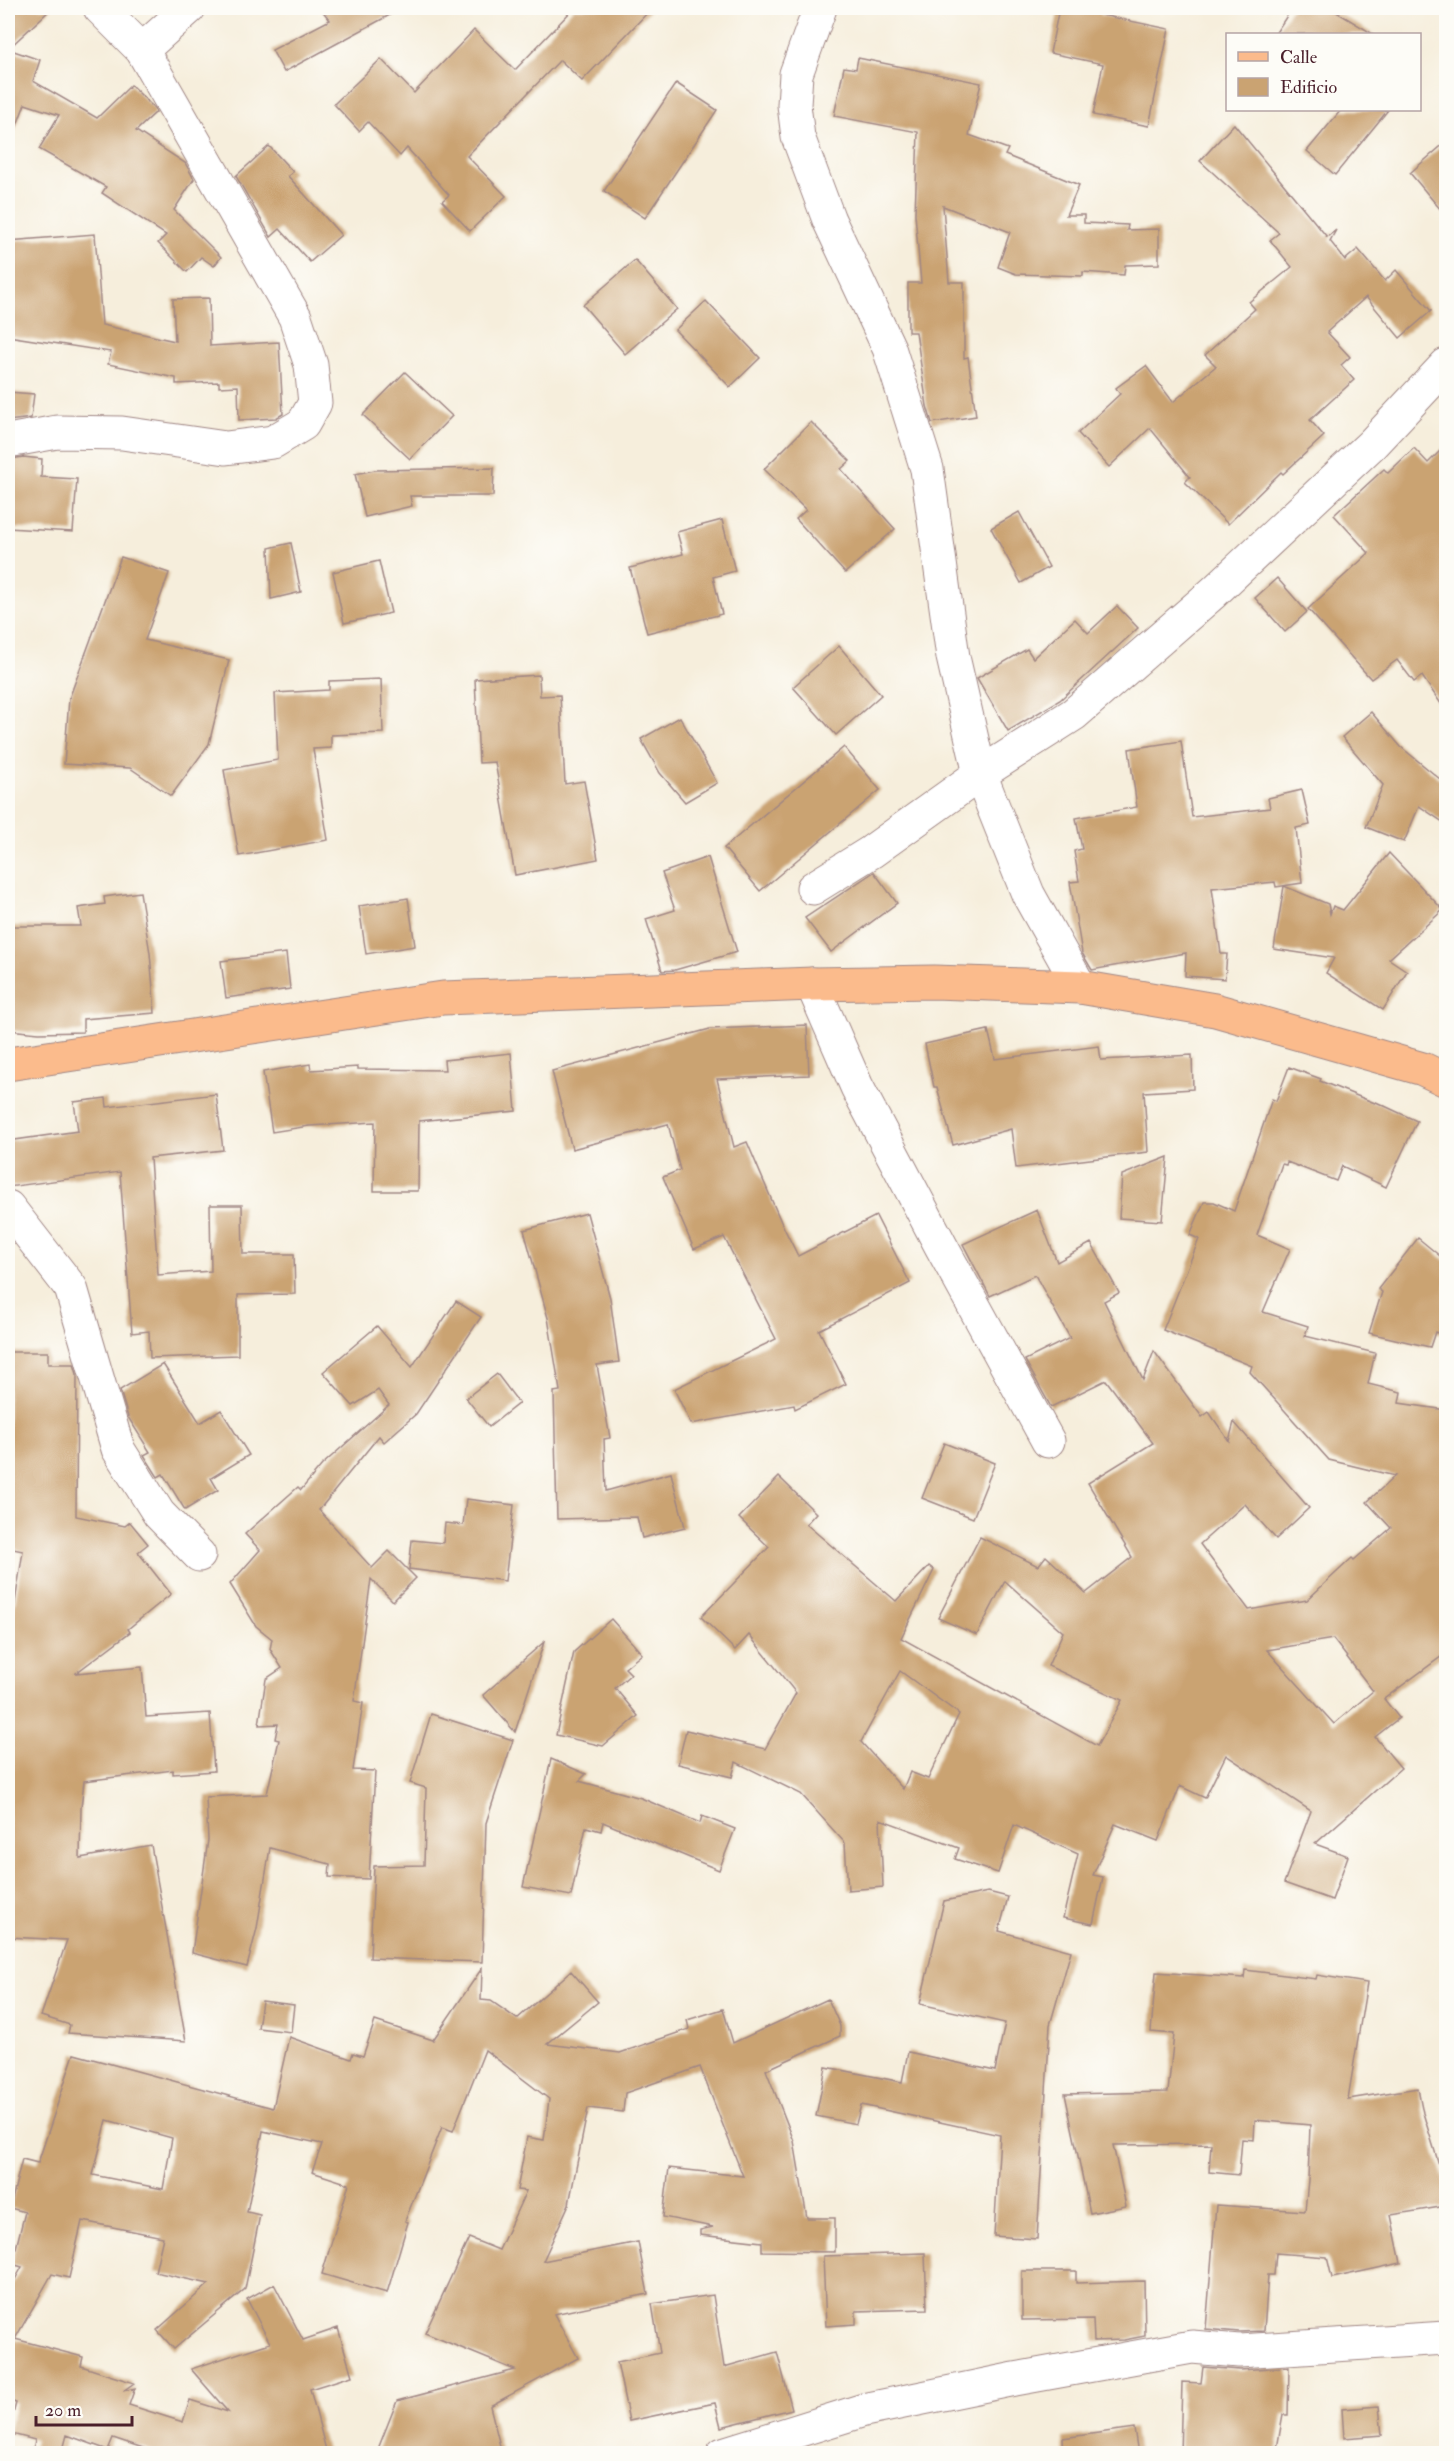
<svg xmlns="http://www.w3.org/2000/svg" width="1454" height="2461" viewBox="0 0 1454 2461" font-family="'IM FELL Double Pica',serif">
<rect width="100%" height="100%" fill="#fdfcf7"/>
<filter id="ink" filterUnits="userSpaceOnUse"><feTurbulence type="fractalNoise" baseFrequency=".0167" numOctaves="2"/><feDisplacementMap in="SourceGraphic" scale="12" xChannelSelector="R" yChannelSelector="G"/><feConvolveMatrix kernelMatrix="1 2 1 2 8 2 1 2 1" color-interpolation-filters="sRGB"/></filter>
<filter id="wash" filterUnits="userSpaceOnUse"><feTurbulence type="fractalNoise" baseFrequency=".008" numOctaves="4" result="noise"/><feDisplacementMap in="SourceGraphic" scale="24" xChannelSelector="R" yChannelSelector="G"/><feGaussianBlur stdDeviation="1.35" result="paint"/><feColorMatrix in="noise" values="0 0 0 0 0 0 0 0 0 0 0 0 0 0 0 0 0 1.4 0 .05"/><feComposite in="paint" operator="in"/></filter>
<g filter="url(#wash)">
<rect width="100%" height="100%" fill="#f6eedc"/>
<g id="blocks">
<g fill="#caa372" fill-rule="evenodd">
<path d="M8,8H52L8,49Z"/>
<path d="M320,8H397L399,10L284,72L272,50L330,20Z"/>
<path d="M574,8H652L582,81L560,60L467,156L506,196L470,231L442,201L449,195L407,148L400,156L368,122L359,131L334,104L381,59L414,93L474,30L515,70Z"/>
<path d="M1059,8H1080L1101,12V15L1169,29L1149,126L1093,115L1103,64L1050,53Z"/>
<path d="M1292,8H1330L1373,34H1275Z"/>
<path d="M8,49L40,60L33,81L97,118L131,85L154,108L156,112L136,131L185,163L194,179L174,210L221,257L214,266L201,257L187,272L158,243L166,235L102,193L106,187L39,149L59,115L25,104L11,141L8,140Z"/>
<path d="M858,58L981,83L969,135L1008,149L1005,155L1079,185L1066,215H1084V223L1128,225L1127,230L1159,229V264L1125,265L1124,275L1083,272V276L1016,274L998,267L1010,232L943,206L949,282H964V358L968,357L976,416L932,423L927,406L916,332H908V283H921L915,214L918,132L834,116L844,67L856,69Z"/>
<path d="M676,83L717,110L645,218L604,191Z"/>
<path d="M1341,110H1388L1335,175L1307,151Z"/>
<path d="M1234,124L1327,237L1336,230L1330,241L1345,260L1358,249L1385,281L1396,270L1431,311L1400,338L1366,297L1327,332L1350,357L1341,365L1354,380L1310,420L1324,436L1283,474L1281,472L1228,524L1185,482L1190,477L1150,428L1109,467L1078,433L1120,394L1116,388L1146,366L1173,402L1216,366L1205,355L1255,309L1249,302L1292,267L1270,240L1279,233L1200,161Z"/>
<path d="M1446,142V216L1410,173Z"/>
<path d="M269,146L293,172L288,176L341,235L310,262L280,229L271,237L236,176Z"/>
<path d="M95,234L102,325L175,341L173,299L209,298L210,346L279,342L283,414L276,418L239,420L238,386L219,387V382L176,384V378L108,364L111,352L8,336V241Z"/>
<path d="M635,260L677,309L625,354L583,305Z"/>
<path d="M706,301L760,358L730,387L675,330Z"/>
<path d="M405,372L452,416L410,459L363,415Z"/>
<path d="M8,392L34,394L31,418L8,421Z"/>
<path d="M811,422L850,461L841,469L895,529L845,573L796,519L806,510L764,469Z"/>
<path d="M1446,445V711L1422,676L1414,682L1397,660L1371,679L1308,609L1369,553L1334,515L1384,469L1388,473L1414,448L1428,463Z"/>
<path d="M23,457L42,459L41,477L77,479L73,532L8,528L12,459Z"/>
<path d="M494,468L493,496H410L412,506L365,517L355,474L375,470Z"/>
<path d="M1019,512L1049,567L1021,583L991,528Z"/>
<path d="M722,520L735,571L713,577L722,614L647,633L630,568L683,554L677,532Z"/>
<path d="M291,543L301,592L271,599L269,548Z"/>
<path d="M121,557L169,573L145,640L229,660L209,744L171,796L130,768L64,764L69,699Z"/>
<path d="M379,561L391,613L344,623L333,572Z"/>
<path d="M1277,578L1307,612L1285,632L1255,598Z"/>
<path d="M1117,606L1138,628L1060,700L1008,731L977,678L1027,649L1033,658L1075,619L1088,633Z"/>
<path d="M839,646L881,695L836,735L793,687Z"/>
<path d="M539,675L540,696L560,695L565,784L584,781L598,859L515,875L495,762L479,763L475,679Z"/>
<path d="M381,679L383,733L331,735V748L313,749L328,840L239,856L224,770L278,760L275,693L329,690V681Z"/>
<path d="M1371,712L1401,747L1446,784V824L1419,806L1404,842L1366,827L1383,785L1342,737Z"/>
<path d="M680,717L717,783L685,802L660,773L641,739Z"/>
<path d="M1181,741L1192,817L1270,808L1268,798L1302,790L1310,825L1296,828L1302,883L1276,887L1275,882L1212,888L1221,954H1227L1225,979L1185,976L1186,953L1092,970L1082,953L1070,882L1079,881L1074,851L1082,849L1076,818L1137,807L1129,749Z"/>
<path d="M844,747L880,790L760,891L724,848Z"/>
<path d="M1389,853L1443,910L1389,959L1407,971L1383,1010L1326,973L1334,958L1274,949L1284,886L1328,904L1330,914L1333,906L1343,910Z"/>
<path d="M708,857L737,952L675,970L662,971L646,919L675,910L662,873Z"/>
<path d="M874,872L897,903L831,952L805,918Z"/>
<path d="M140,892L150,953L155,1013L83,1019V1032L39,1033L8,1030V926H81L78,908L105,904L104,897Z"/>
<path d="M408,898L415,946L366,954L359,906Z"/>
<path d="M286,953L290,989L226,998L221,961Z"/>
<path d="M807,1025L809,1075L717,1079L734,1147L747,1142L781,1222L798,1256L876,1216L910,1283L819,1330L846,1384L795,1409L794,1405L691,1424L674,1389L776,1339L724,1237L694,1249L663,1177L680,1170L668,1124L572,1149L552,1071L710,1029Z"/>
<path d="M988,1030L995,1059L1099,1046L1101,1060L1192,1055L1193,1089L1144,1092L1148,1152L1016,1168L1011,1129L953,1145L937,1087H934L925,1044Z"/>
<path d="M511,1053L516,1111L419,1121L418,1191H374L375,1122L309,1126L272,1132L263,1072L310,1064L311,1070L358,1067V1069L445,1070L444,1060Z"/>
<path d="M1289,1067L1321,1079L1320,1081L1375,1103L1376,1102L1417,1121L1386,1187L1342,1166L1336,1181L1287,1162L1286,1165L1282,1164L1257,1235L1290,1249L1263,1312L1308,1326L1305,1336L1375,1353L1368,1384L1401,1392L1399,1403L1446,1410V1653L1384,1699L1399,1718L1375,1737L1401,1768L1315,1844L1348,1856L1332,1900L1284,1883L1311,1811L1226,1755L1205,1798L1180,1786L1158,1841L1115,1824L1093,1875L1103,1877L1093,1924L1063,1918L1078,1854L1014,1825L998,1873L955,1859L959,1848L880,1819L883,1887L848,1890L845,1843L801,1794L736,1762L732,1777L678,1764L686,1730L765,1749L796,1693L749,1635L735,1650L701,1617L769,1547L739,1518L779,1477L816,1513L806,1524L896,1601L929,1566L934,1570L901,1638L1097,1746L1122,1700L1048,1666L1063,1632L1005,1581L977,1635L938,1618L980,1537L1038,1566L1046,1556L1086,1593L1132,1557L1088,1483L1153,1443L1106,1380L1051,1407L1025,1360L1070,1338L1035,1275L990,1296L963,1244L1037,1210L1057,1262L1091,1243L1119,1293L1104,1301L1143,1380L1154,1351L1202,1417L1209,1412L1229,1441L1234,1422L1309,1508L1276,1539L1245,1504L1200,1544L1249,1610L1307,1600L1352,1558L1354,1560L1391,1528L1367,1502L1395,1476L1329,1460L1250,1372L1252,1366L1163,1330L1199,1239L1190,1235L1204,1202H1214L1234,1211L1272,1099L1276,1101ZM1333,1639L1373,1691L1334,1724L1267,1650ZM900,1671L959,1714L928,1779L910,1772L903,1789L861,1742Z"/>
<path d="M216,1094L223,1150L150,1158L158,1275L211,1271L210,1205H242L243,1254H294L295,1294L238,1295V1355L150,1358L149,1331L132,1333L120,1172L8,1187V1141L78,1131L74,1102L106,1098L107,1107Z"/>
<path d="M1168,1157L1162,1221L1119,1218L1122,1175Z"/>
<path d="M587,1213L610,1298L619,1362L597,1365L610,1438L604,1439L606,1491L671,1473L685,1527L642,1538L637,1517L557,1519L554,1392L560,1391L548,1318L524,1230Z"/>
<path d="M1418,1238L1446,1261V1336L1435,1332L1430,1347L1369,1333L1382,1292L1378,1289Z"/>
<path d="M456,1301L481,1317L416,1414L384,1442L379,1436L319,1510L372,1568L389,1551L416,1578L393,1601L371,1579L354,1701L363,1703L353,1770L375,1771L369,1879L329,1877L330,1864L270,1848L257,1928L247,1967L192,1953L208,1840L206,1797L267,1794L279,1740L275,1739L278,1724L259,1725L266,1679L282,1668L270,1649L272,1639L256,1626L230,1584L260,1550L245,1534L298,1487L301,1490L322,1465L389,1405L378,1390L353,1406L323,1372L377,1326L412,1367Z"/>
<path d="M8,1352H48V1364H74L77,1374L76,1516L125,1526L130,1522L148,1544L138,1552L171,1594L128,1629L130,1632L76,1673L142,1667L146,1717L210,1713L214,1771L173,1774V1770L84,1781L81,1808L80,1858L151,1845L186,2041L68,2033L70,2025L41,2016L67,1940L8,1937V1647L23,1551L8,1548Z"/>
<path d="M163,1364L200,1423L221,1410L249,1455L211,1478L218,1490L185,1510L163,1474L158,1477L144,1455L150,1452L128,1417L120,1390Z"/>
<path d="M497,1374L519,1403L489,1427L466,1398Z"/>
<path d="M944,1443L995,1463L973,1518L922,1498Z"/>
<path d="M466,1499L514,1505L505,1581L409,1569L412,1540L443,1543L445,1523L463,1525Z"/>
<path d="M611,1619L642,1654L625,1668L631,1674L615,1688L638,1716L603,1746L556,1735L574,1652Z"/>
<path d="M544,1642L515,1732L483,1695Z"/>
<path d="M431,1714L513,1740L486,1823L482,1962L370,1958L374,1866L424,1865L426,1788L410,1783Z"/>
<path d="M551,1759L586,1774L579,1781L641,1798L700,1823L702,1816L735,1829L719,1870L603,1822L601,1831L586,1827L571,1896L523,1887Z"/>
<path d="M988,1892L1008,1897L999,1931L1071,1951L1050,2025L1037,2239L994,2236L1000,2135L861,2105L856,2124L816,2116L826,2067L902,2082L908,2052L995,2071L1005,2023L920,2004L944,1901Z"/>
<path d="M482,1968L481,2000L491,2001L517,2019L571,1971L598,2002L547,2044L620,2053L689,2029L687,2020L723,2009L733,2043L828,1999L840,2026V2036L766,2070L794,2141L807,2218H835V2252L762,2251V2242L700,2235V2230L713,2227L663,2217L669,2168L743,2176L700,2067L625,2093L623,2112L588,2108L569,2204L543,2261L638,2242L648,2294L554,2314L578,2358L490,2406L502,2454H376L397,2401L515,2370L425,2333L469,2238L499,2250L526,2191L517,2190L527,2137L544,2140L549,2099L485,2050L453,2131L442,2127L405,2221L408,2222L387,2293L322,2274L349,2184L312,2172L322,2144L263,2131L247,2212L260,2215L245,2289L174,2349L157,2330L209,2284L155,2272L163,2237L82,2221L69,2278L52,2274L15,2339L83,2357L81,2366L134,2383L123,2391L135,2388L129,2405L183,2422L190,2400L228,2412L191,2369L270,2343L247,2299L274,2284L303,2340L338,2328L352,2376L310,2389L327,2454H161L113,2438L108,2450L67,2435L62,2454H32L35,2440L8,2433L16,2403L8,2400V2292L22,2267L12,2264L25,2212L10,2208L22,2159L38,2163L74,2054L273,2108L289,2037L351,2059L353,2053L363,2056L375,2021L433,2040ZM107,2120L172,2138L163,2189L93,2175Z"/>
<path d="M1245,1970L1316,1979L1317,1975L1367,1983L1348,2099L1418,2088L1423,2113L1446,2187V2206L1391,2215L1401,2263L1332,2278L1327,2257L1276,2253L1274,2275H1268L1264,2331L1239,2332L1206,2329L1216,2205L1305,2211L1308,2180L1310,2125L1255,2120L1254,2140L1242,2139L1239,2175L1209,2172L1211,2144L1113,2145L1126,2206L1090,2213L1065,2094L1168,2092L1174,2034L1151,2032L1156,1972L1244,1978Z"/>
<path d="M262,2001L294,2005L291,2032L258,2028Z"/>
<path d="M925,2253L927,2309L856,2311V2324L826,2326L823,2256Z"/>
<path d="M1022,2271H1076V2283L1144,2281L1145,2336L1124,2340L1094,2341L1093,2319L1022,2320Z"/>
<path d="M713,2295L724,2367L777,2352L792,2409L721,2427L715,2403L629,2421L617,2362L660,2353L652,2304Z"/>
<path d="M1203,2367L1240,2370L1289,2367L1288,2415H1283L1276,2454H1180L1182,2382L1201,2383Z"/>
<path d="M1379,2406L1382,2435L1344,2438L1342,2409Z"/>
<path d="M1134,2428L1138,2454H1064L1063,2438Z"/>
</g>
</g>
</g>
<g filter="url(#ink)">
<use href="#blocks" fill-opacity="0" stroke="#a08684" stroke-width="1.5"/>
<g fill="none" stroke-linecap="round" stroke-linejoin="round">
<g stroke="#a08684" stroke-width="35">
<g id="minor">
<path d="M820,8L796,74L794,105L798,137L829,220L889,348L927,469L953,657L980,774L1028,894L1080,987"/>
<path d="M142,50L189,8"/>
<path d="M8,441L57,432L122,433L226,448L273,442L303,424L315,403L311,365L295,317L142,50L100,8"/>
<path d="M813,888L871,852L980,774L1074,714L1213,593L1372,444L1446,365"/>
<path d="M812,984L857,1087L941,1246L1048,1441"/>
<path d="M8,1207L71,1288L118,1449L159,1514L199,1555"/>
<path d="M723,2454L864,2410L1015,2379L1192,2347L1239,2351L1446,2338"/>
</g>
</g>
<g stroke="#a08684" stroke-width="35">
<path id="major" d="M8,1064L443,998L812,984L934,982L1080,987L1215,1010L1423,1069L1446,1080"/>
</g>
<use href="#minor" stroke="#fff" stroke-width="33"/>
<use href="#major" stroke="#fbbb8c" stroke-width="33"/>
</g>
</g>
<rect width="1454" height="2461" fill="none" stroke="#fdfcf7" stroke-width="30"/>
<rect x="1226" y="33" width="195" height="78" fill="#fdfcf7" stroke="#b5a4a5" stroke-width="1.5"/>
<rect x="1238" y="52" width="30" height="9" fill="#fbbb8c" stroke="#b5a4a5" stroke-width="1.5"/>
<text x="1280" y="63" font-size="18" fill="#4a1f2b">Calle</text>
<rect x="1238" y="78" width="30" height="18" fill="#caa372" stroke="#b5a4a5" stroke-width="1.5"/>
<text x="1280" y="93" font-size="18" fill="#4a1f2b">Edificio</text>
<path d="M36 2416v9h96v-9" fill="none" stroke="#4a1f2b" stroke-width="3"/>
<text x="45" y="2416" font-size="18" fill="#4a1f2b" stroke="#fdfcf7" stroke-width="4.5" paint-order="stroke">20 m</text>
</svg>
